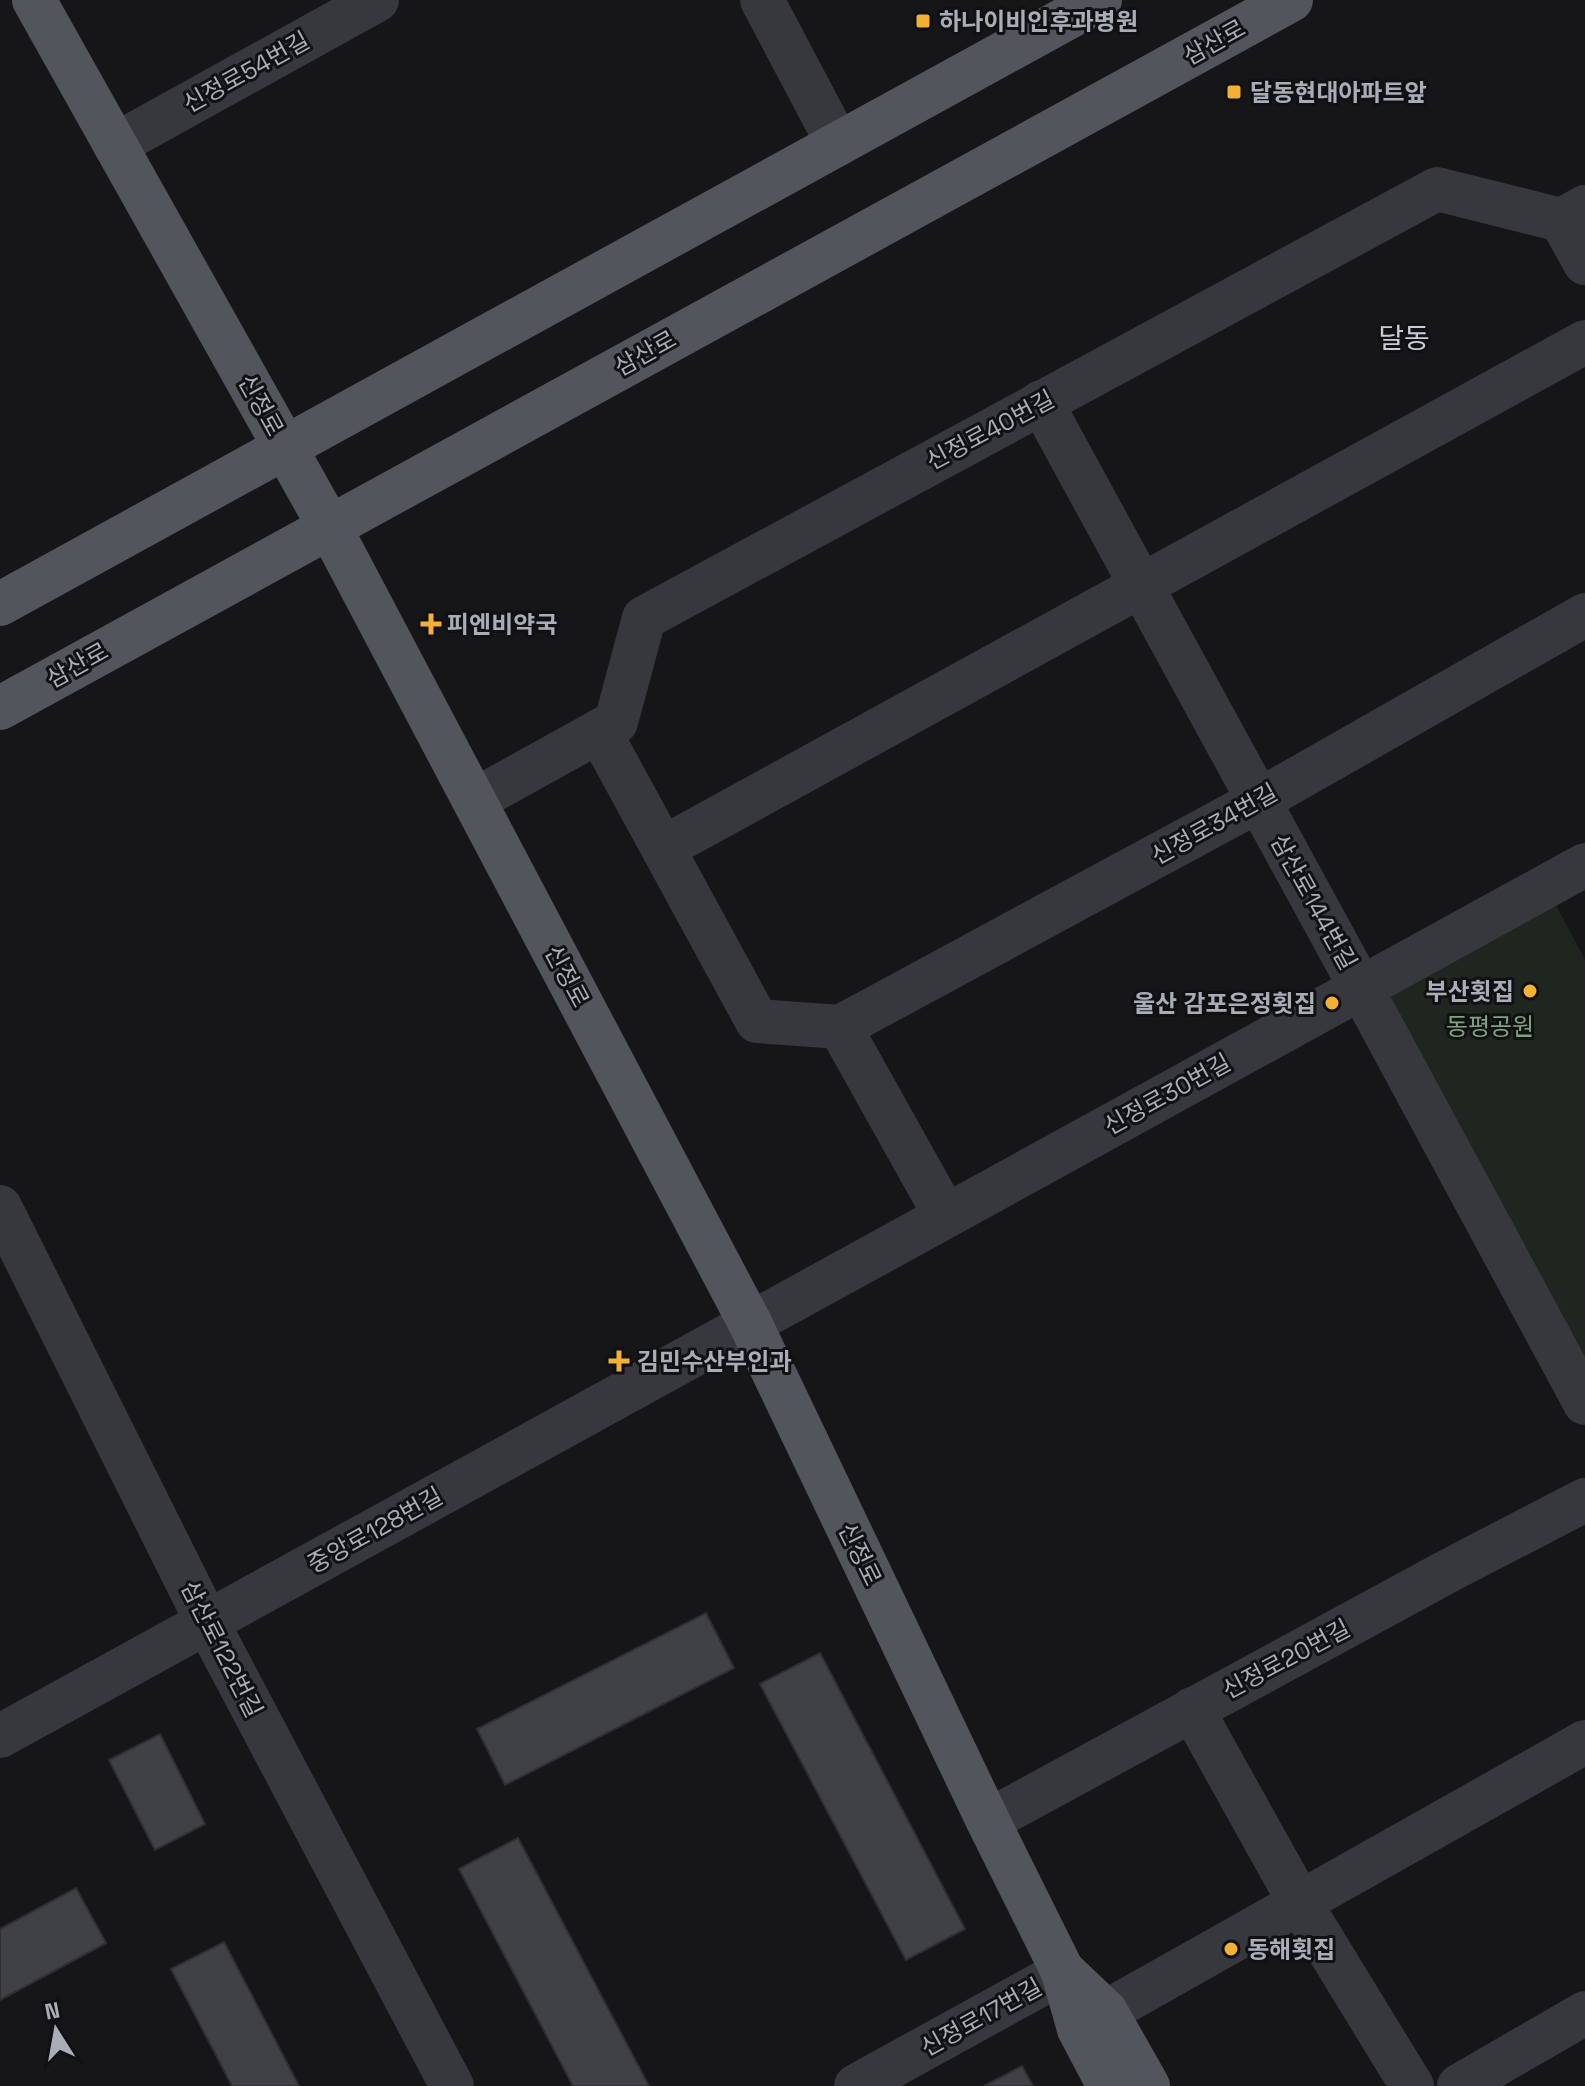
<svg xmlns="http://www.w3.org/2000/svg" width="1585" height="2086" viewBox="0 0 1585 2086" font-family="'Space Grotesk','Noto Sans KR',sans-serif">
<rect width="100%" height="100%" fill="#161618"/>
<path fill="#1e261f" d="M1546,886L1585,960V1403L1361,988Z"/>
<g fill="#404145" stroke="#303034" stroke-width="2">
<path d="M706,1613L734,1668L505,1785L477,1729Z"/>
<path d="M820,1653L965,1929L906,1960L760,1684Z"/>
<path d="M160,1734L205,1824L155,1850L109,1760Z"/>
<path d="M518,1838L649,2086H573L459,1869Z"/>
<path d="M76,1888L106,1943L0,2000V1929Z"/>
<path d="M224,1942L299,2086H232L171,1969Z"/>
<path d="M1022,2066L1033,2086H984Z"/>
</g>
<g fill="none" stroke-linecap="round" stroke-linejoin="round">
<g stroke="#37383d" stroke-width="44">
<path d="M762,0L838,144"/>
<path d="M115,145L377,0"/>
<path d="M1561,220L1585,263"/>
<path d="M1041,402L1361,988L1585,1403"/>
<path d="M599,731L757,1021L840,1027L945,1215"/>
<path d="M475,800L616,722L644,618L1437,189L1561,220L1585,207"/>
<path d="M663,848L1585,342"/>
<path d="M840,1027L1258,801L1585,615"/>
<path d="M0,1207L208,1624L452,2086"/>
<path d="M1192,1709L1300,1903L1412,2086"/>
<path d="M0,1736L1585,865"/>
<path d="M988,1821L1450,1570L1585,1500"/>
<path d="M1079,2029L1106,2012L1585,1742"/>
<path d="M856,2086L1063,1972"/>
<path d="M1459,2086L1585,2013"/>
</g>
<g stroke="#53555c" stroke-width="44">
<path d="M34,0L329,526L750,1323L988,1821L1063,1972L1079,2029L1109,2086"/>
<path d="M0,604L1100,0"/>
<path d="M0,708L1291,0"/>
<path d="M1065,1973L1106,2012L1148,2086"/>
</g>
</g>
<g fill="#f2b134" stroke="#111113" stroke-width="3">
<rect x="915" y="13" width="16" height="16" rx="4"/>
<rect x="1226" y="84" width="16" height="16" rx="4"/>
<path d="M427 612h8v8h8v8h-8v8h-8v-8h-8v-8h8z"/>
<circle cx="1530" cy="991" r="8"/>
<circle cx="1332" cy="1003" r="8"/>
<path d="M615 1349h8v8h8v8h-8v8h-8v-8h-8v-8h8z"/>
<circle cx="1231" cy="1949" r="8"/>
</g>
<g text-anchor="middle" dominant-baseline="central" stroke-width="6" stroke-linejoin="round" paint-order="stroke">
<g font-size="24" font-weight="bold" fill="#a8adb8" stroke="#111113" text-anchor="start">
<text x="939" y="21">하나이비인후과병원</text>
<text x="1250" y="92">달동현대아파트앞</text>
<text x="447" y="624">피엔비약국</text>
<text x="1514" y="991" text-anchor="end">부산횟집</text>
<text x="1316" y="1003" text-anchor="end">울산 감포은정횟집</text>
<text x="637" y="1361">김민수산부인과</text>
<text x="1247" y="1949">동해횟집</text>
</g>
<g font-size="24" fill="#a8adb8" stroke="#111113">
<text transform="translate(1214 42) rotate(-29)">삼산로</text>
<text transform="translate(246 72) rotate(-29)">신정로54번길</text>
<text transform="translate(645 353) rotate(-29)">삼산로</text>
<text transform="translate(261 405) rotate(61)">신정로</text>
<text transform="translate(990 430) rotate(-28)">신정로40번길</text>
<text transform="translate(77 665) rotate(-29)">삼산로</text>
<text transform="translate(1214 824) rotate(-29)">신정로34번길</text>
<text transform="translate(1314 902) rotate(61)">삼산로144번길</text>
<text transform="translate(567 976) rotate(62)">신정로</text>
<text transform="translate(1167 1094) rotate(-29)">신정로30번길</text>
<text transform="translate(375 1530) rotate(-29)">중앙로128번길</text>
<text transform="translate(860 1554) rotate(64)">신정로</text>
<text transform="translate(222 1649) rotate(63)">삼산로122번길</text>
<text transform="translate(1286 1659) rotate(-28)">신정로20번길</text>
<text transform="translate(981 2017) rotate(-29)">신정로17번길</text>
</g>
<g font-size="24" fill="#7fa381" stroke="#111113">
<text x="1490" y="1026">동평공원</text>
</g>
<g font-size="28" fill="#c9ccd4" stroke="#111113">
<text x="1404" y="338">달동</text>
</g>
</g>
<g transform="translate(56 2030) rotate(349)" stroke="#111113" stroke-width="6" paint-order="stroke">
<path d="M0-6L14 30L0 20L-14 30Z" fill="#a8adb8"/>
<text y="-12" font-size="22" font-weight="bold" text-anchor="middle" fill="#a8adb8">N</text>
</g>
</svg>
